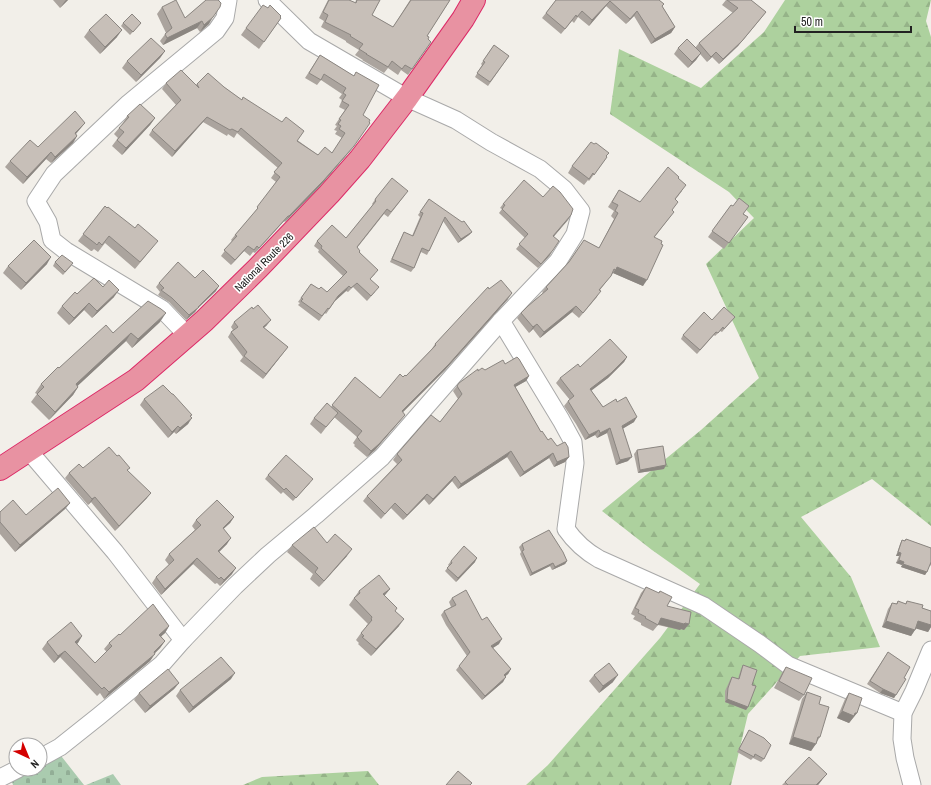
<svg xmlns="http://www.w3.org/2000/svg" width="931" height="785" viewBox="0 0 931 785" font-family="'Archivo Narrow',sans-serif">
<defs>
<pattern id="forest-firs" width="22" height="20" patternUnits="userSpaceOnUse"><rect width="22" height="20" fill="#add19e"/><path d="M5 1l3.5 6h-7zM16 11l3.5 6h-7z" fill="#95b388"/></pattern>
<pattern id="cemetery-stones" width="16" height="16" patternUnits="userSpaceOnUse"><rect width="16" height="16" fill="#aacbaf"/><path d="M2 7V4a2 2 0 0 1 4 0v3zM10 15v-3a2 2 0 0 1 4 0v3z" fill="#92ae96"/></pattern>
</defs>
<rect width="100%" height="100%" fill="#f2efe9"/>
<g fill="url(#forest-firs)">
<path d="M785,0H931L926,21L931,37V526L872,479L801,517L851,577L880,647L800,656L748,714L731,785H526L548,765L660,638L700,584L652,550L602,511L701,430L759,378L706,264L754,218L729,192L610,114L619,49L701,88L764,32Z"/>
<path d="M368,771L379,785H243L262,777Z"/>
</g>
<g fill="url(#cemetery-stones)">
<path d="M58,752L84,785H13L12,782L32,769H40V764Z"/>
<path d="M113,774L121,785H86Z"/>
</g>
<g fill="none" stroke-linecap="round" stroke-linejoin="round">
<g stroke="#a9a9a9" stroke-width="19">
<g id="minor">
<path d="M501,321L561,420L573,442L575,463L566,529C575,542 585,551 599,559L704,606L760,644L788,665L903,713"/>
<path d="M187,335L162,309L66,251L52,240L48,222L36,201L54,174L129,103L216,31L225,18L228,0"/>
<path d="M28,450L115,552L183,640"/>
<path d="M40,758L60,747L99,716L162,664L183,640L235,586L268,555L316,515L382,457L501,321L558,261L575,234L581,211L564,189L540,169L491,142L456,120L407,98L309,41L267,0"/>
<path d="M0,778L18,769"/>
<path d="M912,785L905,758L902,739L903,713L914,691L931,650"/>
</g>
</g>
<g stroke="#dc2a67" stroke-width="24">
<path id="highway" d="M0,469L136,380L204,321L258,268L329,194L360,159L407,98L463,19L474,0"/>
</g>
<use href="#minor" stroke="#fff" stroke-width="17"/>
<use href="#highway" stroke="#e892a2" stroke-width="22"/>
</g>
<g fill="#aba49e">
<path d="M53,0H68L60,8Z"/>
<path d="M206,0L209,24L200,32L197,28L163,45L160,41L166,33L157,14L162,7L185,18Z"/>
<path d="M328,0H349L355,3L356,0H380L372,15L393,27L410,0H450L427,36L428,39L431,42L408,75L401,70L398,75L388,68L384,73L362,60H363L355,55L359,50L346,42V41L321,27L324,21L319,18Z"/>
<path d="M556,0H659L664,4L662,6L675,27L671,33L651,44L634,16L626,24L606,6L589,26L578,17L574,23L572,21L561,34L542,18Z"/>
<path d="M726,0H751L766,12L738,46L719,64L712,57L707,62L700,54L696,60L688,68L674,54L678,48H695L699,43L733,13L722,5Z"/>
<path d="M280,17L281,18L259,49L241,35L246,28Z"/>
<path d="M123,23H141L130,35L121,26Z"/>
<path d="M89,30L117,37L100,54L84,37Z"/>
<path d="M494,45L509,56L488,86L475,77L482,65L481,64Z"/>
<path d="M165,51L160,58L136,82L122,68L127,61Z"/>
<path d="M320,55L354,76L356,72L363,115L350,151L320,186L285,222L284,221L255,253L253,252L250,256L244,251L231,265L221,256L232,241L231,240L235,235L254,213L276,182L271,178L278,168L237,133L234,138L228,134L227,136L203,122L172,157L149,135L152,130L176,105L162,89L166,83L196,85L197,84L224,87L318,155L332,153L342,138L335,134L337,131L334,130L337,126L335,125L345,110L339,107L342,100L339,98L342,94L321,80L317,85L305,78Z"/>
<path d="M127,116L155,118L150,125L122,155L112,146L118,138L114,134L119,128L123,123Z"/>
<path d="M85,123L80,129L76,134L77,136L73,143L51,163L46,159L23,184L5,167L10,161Z"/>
<path d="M606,156L607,157L589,181L588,180L584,185L568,173L572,166Z"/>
<path d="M678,178L682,191L675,200L670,217L654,238L643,286L613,273L600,290L597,297L579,318L572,312L540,338L533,329L529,333L517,318L521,313L543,293L542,292L546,287L568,263L584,240L599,248L614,219L611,216L614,211L608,207L619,190L640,202Z"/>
<path d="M405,195L388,217L384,214L357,248L375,274L370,279L375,292L367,301L353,287L348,292L346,291L335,301L326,314L325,313L319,321L298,305L300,303L298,302L311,284L319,289L327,292L343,276L318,252L319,250L314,246L317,241L346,238L373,205L372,204L376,198Z"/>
<path d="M543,197L571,215L553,237L550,255L538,268L516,249L525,238L499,213L502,209L500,208L503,204Z"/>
<path d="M429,199L472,232L469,235L458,243L443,221L429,251L427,255L421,252L414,268L411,272L390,262L402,236L404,232L412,236L420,217L418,215Z"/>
<path d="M731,205L748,217L724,249L708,237Z"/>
<path d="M105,206L153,247L135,269L105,243L98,252L94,249L92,251H91L78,241Z"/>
<path d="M55,262L71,266L63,275L53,266Z"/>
<path d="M47,264L21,290L3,273L8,266Z"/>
<path d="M195,278L216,291L198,308L195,312L186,320L169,302L158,295L160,292L156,287L159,283Z"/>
<path d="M489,289L508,299L445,370L403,412L400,421L375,450L367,457L354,446L355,445L353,443L357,437L334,417L321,434L310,424L314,418L331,407L355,377L380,398L403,377L406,376L431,350L435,344Z"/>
<path d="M77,294L114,297L92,318L84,310L69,325L57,313L62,306Z"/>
<path d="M735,317L722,332L720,331L715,336L714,335L697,354L681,339L683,335L712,320Z"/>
<path d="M160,322L132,348L126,341L77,386L78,387L73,395L49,420L31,402L37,394L35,393L41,384L59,368L113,333Z"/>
<path d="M234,322L267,325L264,328L288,347L263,379L240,361L243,357L228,337L231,332L233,330L231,327Z"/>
<path d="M627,357L624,362L608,378L591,390L603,407L617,402L634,422L623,428L628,461L616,465L607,433L597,438L595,435L585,440L576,424L564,406L568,401L570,400L556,383L560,378L580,367Z"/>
<path d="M505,364L529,376L526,381L515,387L541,432L548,440L557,446L569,457L565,462L554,467L549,458L520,477L507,457L458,489L452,481L429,505L424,499L403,520L391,508L381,519L363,501L367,496L397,464L393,460L397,454L440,422L458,399L453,391L457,386L478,371L485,370Z"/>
<path d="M144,399L191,416L188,424L176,434L174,432L168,438L140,405Z"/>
<path d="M637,450L664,469L638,473L634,454Z"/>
<path d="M83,468L128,471L147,498L115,531L91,502L88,505L65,478L69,473Z"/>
<path d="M268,475L310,483L293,501L283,492L281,494L265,479Z"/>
<path d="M70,503L65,509L15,552L0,534V512L26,515Z"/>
<path d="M234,517L230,523L223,529L227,544L219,552L232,574L220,586L217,583L215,584L193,564L161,595L152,583L156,577L169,565L165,560L169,554L195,530L192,526L196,520Z"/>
<path d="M906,539L931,548V566L930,565L925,575L901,567L902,565L896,563L899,556H896L900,544L902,540L904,541Z"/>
<path d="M327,543L347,556L319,587L310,579L313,574L287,552L292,545Z"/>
<path d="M522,544L567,561L565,564L552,570L550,566L530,576L520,554L521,552L519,547Z"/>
<path d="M451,561L475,562L456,582L445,571L449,566L448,565Z"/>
<path d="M646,587L658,593L660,591L667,606L689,624L684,630L681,629L680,630L658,625L653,631L641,625V623L633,619L635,616L631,614L641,593Z"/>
<path d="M390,589L384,596L395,611L399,626L371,656L358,644L359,643L356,640L361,633L367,626H366L368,624L349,605L359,591Z"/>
<path d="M452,598L482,620L499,644L493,648L511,669L508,674L505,676L503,682L482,700L456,670L467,656L446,625L441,615L444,611L451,607L449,602Z"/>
<path d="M898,601L905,604L907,601L922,608L931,611V627L928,632L916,628L911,636L882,627L888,609L892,603L896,604Z"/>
<path d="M169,626L165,633L161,636L165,641L160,648L155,653L150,661L104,699L100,693L97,696L60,657L54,663L42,649L47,642L82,636L77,644L95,663L107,652L104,649L109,643L120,635Z"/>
<path d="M888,652L904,678L894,698L880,693L867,684Z"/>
<path d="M743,665L752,685L748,707L746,710L725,702V691L730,680L732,677L738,679L741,669Z"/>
<path d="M786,667L804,695L799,701L774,688L782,673Z"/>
<path d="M594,675L613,682L599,693L589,681Z"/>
<path d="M231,679L189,713L176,696L180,690Z"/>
<path d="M179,683L174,689L145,713L134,700L139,693Z"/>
<path d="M807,692L819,704L820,737L811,751L789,744L802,699Z"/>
<path d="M849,693L857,713L849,723L837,718L845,699Z"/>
<path d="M749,730L764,759L761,762L753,758L751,760L737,752Z"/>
<path d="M822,780L818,785H782L785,782Z"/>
</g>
<g fill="#8b8681">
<path d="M66,0H68L60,8L65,1Z"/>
<path d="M610,1L606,6L589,26L592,20Z"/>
<path d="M637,11L634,16L626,24L630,19Z"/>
<path d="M766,12L738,46L719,64L723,59Z"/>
<path d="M213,17L209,24L200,32L204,25Z"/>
<path d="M202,21L197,28L163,45L167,38Z"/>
<path d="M675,27L671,33L651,44L655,39Z"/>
<path d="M122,30L117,37L100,54L105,47Z"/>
<path d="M165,51L160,58L136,82L141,75Z"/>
<path d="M716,52L712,57L707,62L711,57Z"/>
<path d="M701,53L696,60L688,68L692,62Z"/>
<path d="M207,117L203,122L172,157L175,151Z"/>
<path d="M155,118L150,125L122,155L126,148Z"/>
<path d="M85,123L80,129L70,140L75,133Z"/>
<path d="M77,136L73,143L51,163L55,157Z"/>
<path d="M354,146L350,151L320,186L285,222L289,216Z"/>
<path d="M51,152L46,159L23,184L27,177Z"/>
<path d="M571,215L568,220L550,241L553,236Z"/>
<path d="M288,216L284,221L255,253L259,248Z"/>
<path d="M472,232L469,235L458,243L461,239Z"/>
<path d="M248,246L244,251L231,265L235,260Z"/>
<path d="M553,250L550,255L538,268L541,264Z"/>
<path d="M51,257L47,264L21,290L26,283Z"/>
<path d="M617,267L647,280L643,286L613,273Z"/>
<path d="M219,286L216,291L198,308L195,312L186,320L189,315L198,307Z"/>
<path d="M349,286L346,291L335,301L338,296Z"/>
<path d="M119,290L114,297L92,318L97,311Z"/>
<path d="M512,293L508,299L445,370L398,417L402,411Z"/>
<path d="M89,303L84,310L69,325L74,318Z"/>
<path d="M576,306L572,312L540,338L544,332Z"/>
<path d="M166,313L160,322L132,348L138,339Z"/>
<path d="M271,320L267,325L259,332L263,327Z"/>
<path d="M537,324L533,329L529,333L533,327Z"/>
<path d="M131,333L126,341L70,393L76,384Z"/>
<path d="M288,347L284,352L263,379L266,374Z"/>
<path d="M627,357L624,362L608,378L587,394L590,389Z"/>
<path d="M529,376L526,381L510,390L514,385Z"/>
<path d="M78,387L73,395L49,420L55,412Z"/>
<path d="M405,415L400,421L375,450L367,457L371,451Z"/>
<path d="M637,417L634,422L619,431L622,426Z"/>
<path d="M192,418L188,424L176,434L180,428Z"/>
<path d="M178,426L174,432L168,438L172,432Z"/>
<path d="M610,428L607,433L597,438L600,433Z"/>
<path d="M599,430L595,435L585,440L589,435Z"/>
<path d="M511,451L507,457L458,489L461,484Z"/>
<path d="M553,453L549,458L520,477L524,472Z"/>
<path d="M569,457L565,462L554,467L557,462Z"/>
<path d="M632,457L628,461L616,465L620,460Z"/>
<path d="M666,465L664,469L638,473L640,470Z"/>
<path d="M455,476L452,481L429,505L433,499Z"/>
<path d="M151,493L147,498L115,531L119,526Z"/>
<path d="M427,494L424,499L403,520L407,515Z"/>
<path d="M95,497L91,502L88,505L92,499Z"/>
<path d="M70,503L65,509L15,552L20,545Z"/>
<path d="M234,517L230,523L218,534L223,528Z"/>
<path d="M231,538L227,544L214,557L218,551Z"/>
<path d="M352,549L347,556L319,587L324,581Z"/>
<path d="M898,552L901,553L899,556H896Z"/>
<path d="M197,558L193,564L161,595L165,589Z"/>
<path d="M477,558L475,562L456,582L458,578Z"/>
<path d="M899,560L904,562L902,565L896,563Z"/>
<path d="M567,561L565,564L552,570L555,567Z"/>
<path d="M553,563L550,566L530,576L532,573Z"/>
<path d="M903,564L927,572L925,575L901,567Z"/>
<path d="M236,568L232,574L220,586L224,580Z"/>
<path d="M390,589L385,595L378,601L383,594Z"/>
<path d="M661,618L689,624L684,630L681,629L680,630L657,624Z"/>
<path d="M404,619L399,626L371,656L376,649Z"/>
<path d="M886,621L915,630L911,636L882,627Z"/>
<path d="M918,621L931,625V627L928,632L914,628Z"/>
<path d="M169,626L165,633L155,642L159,635Z"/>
<path d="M82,636L78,643L70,649L75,642Z"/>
<path d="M502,639L499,644L488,651L491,646Z"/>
<path d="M165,641L160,648L149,659L154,652Z"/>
<path d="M65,651L60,657L54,663L58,656Z"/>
<path d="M155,654L150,661L104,699L109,692Z"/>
<path d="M511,669L508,674L501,680L504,675Z"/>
<path d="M235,673L231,679L189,713L193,707Z"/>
<path d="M618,675L613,682L599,693L603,686Z"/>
<path d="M506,677L503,682L482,700L485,696Z"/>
<path d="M179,683L174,689L145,713L150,706Z"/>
<path d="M883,689L896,695L894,698L880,693Z"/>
<path d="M727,699L748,707L746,710L725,702Z"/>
<path d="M842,711L855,713H857L849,723L837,718Z"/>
<path d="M793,737L816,744L811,751L789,744Z"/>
<path d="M827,774L822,780L818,785H816Z"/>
</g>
<g fill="#c7bfb8" stroke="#8b8681">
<path d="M176,0L185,18L206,0H218L221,3L220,7L213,17L204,25L202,21L167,38L165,34L172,28L162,7Z"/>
<path d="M329,0H349L356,3L357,0H380L372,15L393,27L411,0H450L427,36L429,37L428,39L431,42L412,69L405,65L402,69L392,61L388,67L366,54H367L359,49L363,44L350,36L351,35L325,22L328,15L323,12Z"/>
<path d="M556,0H659L664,4L662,6L675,27L655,39L637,11L630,19L610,1L592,20L582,11L577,17L576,15L565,29L546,13Z"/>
<path d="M727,0H751L766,12L742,41L723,59L716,52L711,57L699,43L738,8Z"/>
<path d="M263,5L268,8L270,5L281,16L280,17L281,18L264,42L246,28Z"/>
<path d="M106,14L122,30L105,47L89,30Z"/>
<path d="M132,14L141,23L133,32L123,23Z"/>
<path d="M151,38L165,51L141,75L127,61Z"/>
<path d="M687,39L701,53L692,62L678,48Z"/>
<path d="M494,45L509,56L490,82L477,73L485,62L483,61Z"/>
<path d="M320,55L354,76L356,72L379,85L363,115L370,120L369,122L370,123L354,146L324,180L289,216H288L259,248L257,246L254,250L248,246L235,260L224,250L237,236L235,235L258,208L257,207L280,177L274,172L282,163L241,128L238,132L232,129L230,130L207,117L175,151L152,130L181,100L166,83L181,70L199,88L197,84L208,73L224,87L242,100L243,97L282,122L286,117L304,131L297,141L318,155L325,147L332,153L345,133L339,129L341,126L338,124L341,120L339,119L349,105L342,101L346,95L343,93L346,88L324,74L321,80L309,73Z"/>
<path d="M140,104L155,118L126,148L117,140L124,132L119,128L129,117L127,116Z"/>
<path d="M75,111L85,123L75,133L77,136L55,157L51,152L27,177L10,161L30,140L38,147Z"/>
<path d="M591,142L594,144L596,143L609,153L606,156L607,157L594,175L593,173L589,179L572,166Z"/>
<path d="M668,167L679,177L678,178L686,185L675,199L678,202L672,210L674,212L654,237L662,241L661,244L663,245L647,280L617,267L616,270L614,269L611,276L599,290L601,291L583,313L576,306L544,332L537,324L533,327L521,313L528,306L548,289L546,287L569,262L584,240L599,248L618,213L615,211L618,205L612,202L619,190L640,202Z"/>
<path d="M392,178L408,191L391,212L387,209L357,247L360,251L359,252L378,270L370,279L379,287L371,296L357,283L351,288L349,286L338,296L329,309L328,308L322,316L301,301L303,299L301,298L311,284L319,289L321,287L327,292L347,272L321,248L322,246L317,241L332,225L346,238L376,201L375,200L376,198Z"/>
<path d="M524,180L543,197L553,186L560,192L573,209L571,215L553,236L559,241L553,250L541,264L519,244L528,234L502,209L505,205L503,204Z"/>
<path d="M739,198L749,206L743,214L748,217L729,243L712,231L731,205L733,206Z"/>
<path d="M429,199L462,222L464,221L472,232L461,239L445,217L429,251L422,248L414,268L392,259L404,232L413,236L423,213L420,212Z"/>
<path d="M105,206L107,208L108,207L135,228L138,224L158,241L140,262L109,236L102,245L99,242L97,245L96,244L83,234Z"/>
<path d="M34,240L51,257L26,283L8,266Z"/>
<path d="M62,255L73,263L65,272L55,262Z"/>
<path d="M178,262L195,278L203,270L219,286L198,307H199L189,315L172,298L161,290L164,288L159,283Z"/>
<path d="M94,278L103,287L109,280L119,290L97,311L89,303L74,318L62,306L75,292L77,294Z"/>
<path d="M501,280L512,293L449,364L402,411L405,415L379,444L371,451L359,440V439L357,437L362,431L332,405L355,377L380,398L400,374L403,377L405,375L406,376L436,345L435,344L488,287L489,289Z"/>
<path d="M148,301L161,309L166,313L138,339L131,333L76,384L78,387L55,412L37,394L44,387L41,384L58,367L59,368L106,325L113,333Z"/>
<path d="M258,305L271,320L263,327L288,347L266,374L244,356L247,352L231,332L238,327L234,322L252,307L253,309Z"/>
<path d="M724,307L735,317L724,329L723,327L718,333L716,332L700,350L683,335L704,312L712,320Z"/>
<path d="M610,339L627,357L611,373L590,389L603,407L616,399L617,402L626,397L637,417L622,426L632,457L620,460L610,428L600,433L599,430L589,435L579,419L568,401L574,396L560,378L578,364L580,367Z"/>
<path d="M517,357L519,359L529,376L514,385L541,432L542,431L548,440L551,438L557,446L565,442L568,447L569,457L557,462L553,453L524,472L511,451L461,484L455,476L433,499L427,494L407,515L395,503L385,514L367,496L402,460L397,454L431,415L440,422L462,394L457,386L459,383L478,369V371L482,368L485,370L503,360L505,364Z"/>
<path d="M163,385L172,394H173L192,415L190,416L192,418L180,428L178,426L172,432L144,399Z"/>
<path d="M327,403L338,413L326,427L314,418Z"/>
<path d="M663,446L666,465L640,470L637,450Z"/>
<path d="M109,447L117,456L119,455L130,468L127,470L151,493L119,526L95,497L92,499L69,473L79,464L83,468Z"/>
<path d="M286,455L313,479L296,498L286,488L284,490L268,475Z"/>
<path d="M58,488L70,503L20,545L0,522V512L13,500L26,515Z"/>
<path d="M217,500L234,517L223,528L231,538L218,551L236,568L224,580L221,577L219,579L197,558L165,589L156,577L174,560L169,554L201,525L196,520Z"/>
<path d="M314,527L327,543L335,534L352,549L324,581L315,572L318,568L292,545Z"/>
<path d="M549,530L563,552L567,561L555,567L553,563L532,573L522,551L524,550L522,544Z"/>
<path d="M906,539L931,548V562L927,572L903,564L904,562L899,560L901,553L898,552L902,540L905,541Z"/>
<path d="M464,546L477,558L458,578L447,568L452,563L451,561Z"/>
<path d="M379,575L390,589L383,594L397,608L395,611L404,619L376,649L362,637L364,636L361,633L372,620L371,619L372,617L354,598L360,593L359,591Z"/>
<path d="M646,587L659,593L660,591L672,597L667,606L691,612L689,624L685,623L684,624L661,618L658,625L645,618L646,617L638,613L639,610L635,608Z"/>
<path d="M466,590L482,620L487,617L502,639L491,646L511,669L504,675L506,677L485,696L459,666L470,652L449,621L444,611L456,605L452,598Z"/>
<path d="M898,601L906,604L907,601L923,605L922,608L931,611V625L918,621L915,630L886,621L892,603L897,604Z"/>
<path d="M153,604L169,626L159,635L165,641L154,652L155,654L109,692L104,687L102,689L65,651L58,656L47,642L71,622L82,636L75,642L95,663L112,646L109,643L119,634L120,635Z"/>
<path d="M888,652L910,667L904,678L906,679L896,695L883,689L870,681Z"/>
<path d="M221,657L235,673L193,707L180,690Z"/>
<path d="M609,663L618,675L603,686L594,675Z"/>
<path d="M743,665L757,670L752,685L756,686L748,707L727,699L728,688L732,677L739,679Z"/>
<path d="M786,667L812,678L804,695L779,681Z"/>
<path d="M168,669L179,683L150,706L139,693Z"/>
<path d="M807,692L821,697L819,704L829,707L820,737H818L816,744L793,737Z"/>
<path d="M849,693L862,698L857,713H855L854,716L842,711Z"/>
<path d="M749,730L764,738L771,745L764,759L755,754L754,757L739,749Z"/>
<path d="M809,757L827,774L816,785H788L785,782Z"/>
<path d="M458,771L472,783L470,785H446Z"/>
</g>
<g text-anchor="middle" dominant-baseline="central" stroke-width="3.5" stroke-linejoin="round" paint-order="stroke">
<g font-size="11" fill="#222" stroke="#fff">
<text transform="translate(264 262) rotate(-45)">National Route 226</text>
</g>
</g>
<g transform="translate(28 757) rotate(136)"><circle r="19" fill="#ffffff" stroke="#a7a7a7"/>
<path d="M0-3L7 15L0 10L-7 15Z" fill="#d40000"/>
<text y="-6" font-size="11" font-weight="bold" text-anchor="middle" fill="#222222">N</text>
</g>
<path d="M795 26v6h116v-6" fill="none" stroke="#222222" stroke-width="2"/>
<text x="801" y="26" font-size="12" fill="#222222" stroke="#ffffff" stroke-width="3" paint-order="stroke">50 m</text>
</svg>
